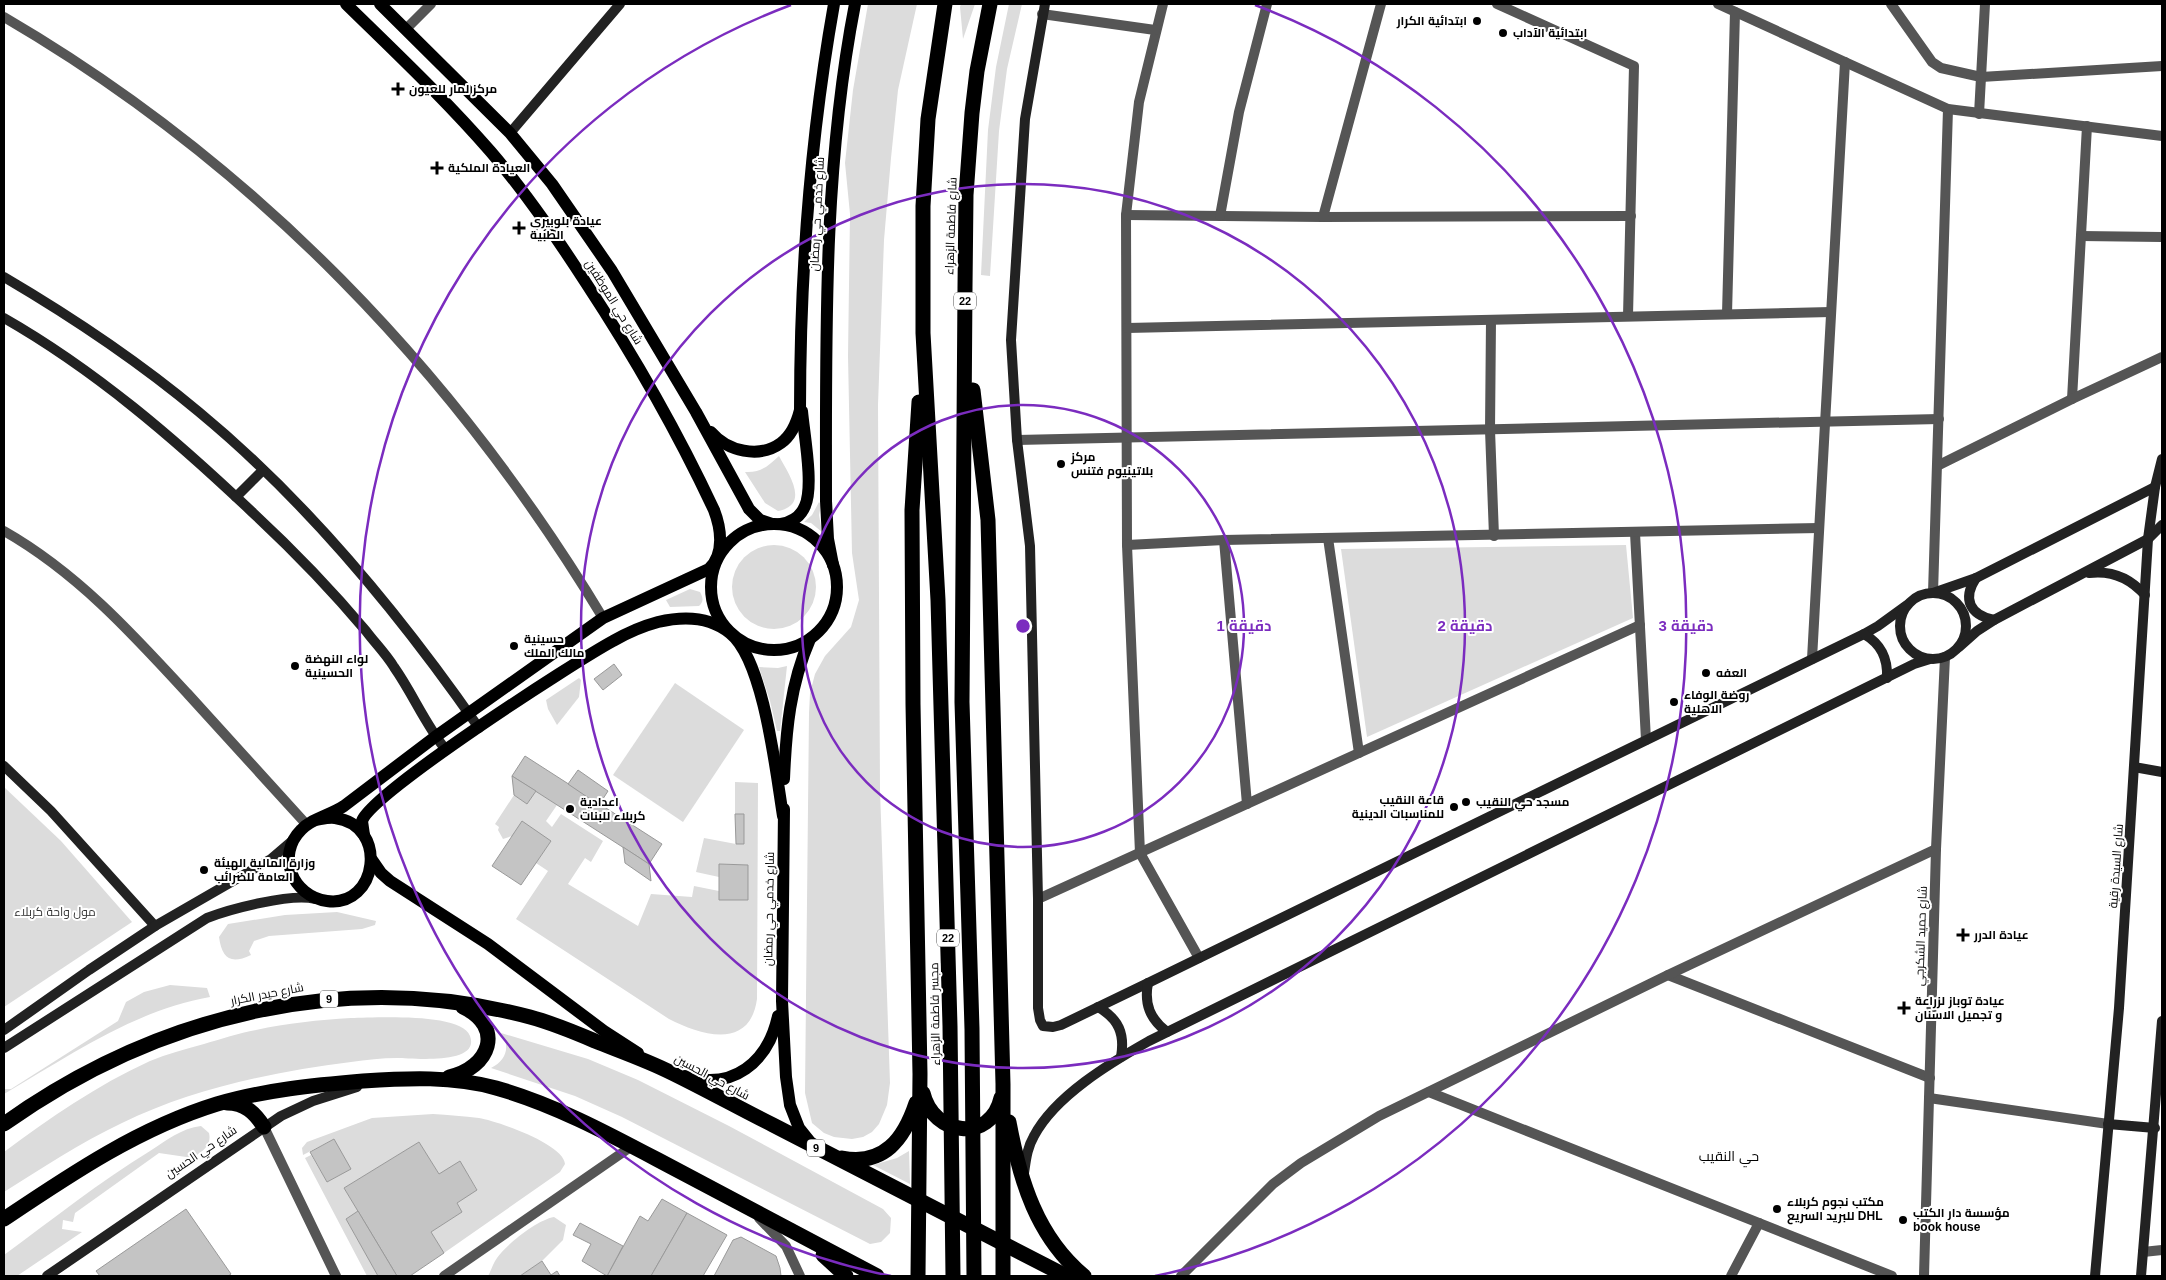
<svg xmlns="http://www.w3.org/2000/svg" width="2166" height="1280" viewBox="0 0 2166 1280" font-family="Helvetica,Cairo,sans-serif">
<rect width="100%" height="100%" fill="#fff"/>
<g fill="#dcdcdc">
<path d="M868,4H917L898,90L891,158L884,240L878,405L880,790L890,1083L887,1105L879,1124L872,1132L863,1137L852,1139L834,1137L824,1133L812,1123L805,1093L809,713L810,693L815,674L825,656L851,627L859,600L852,553L848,356L850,214L845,163L853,90Z"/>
<path d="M961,4H975L963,39L960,7Z"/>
<path d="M1009,4H1022L1007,69L999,131L990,276L981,275L988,130L996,67Z"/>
<path d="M779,456C788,473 811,505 778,511L765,503L745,472C761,473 768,466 779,456Z"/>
<path d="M819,502L821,505L819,515L822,532L811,523L804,522L812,515Z"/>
<circle cx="774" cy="587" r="42"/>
<path d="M1626,545L1633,618L1367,737L1341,549Z"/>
<path d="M690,589L700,592C703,598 704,601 699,606L670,607L666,600Z"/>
<path d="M787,666L780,731H777L770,701L759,667L778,668Z"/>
<path d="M579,678L581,680L579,697L557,725L548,709L546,700Z"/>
<path d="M675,683L744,730L683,822L613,775Z"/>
<path d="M735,782L758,783L757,999C750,1050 702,1036 669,1019L516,919L548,871L536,863L551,841L512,836L503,839L498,830L499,827L495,824L514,795L527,804L536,791L557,805L546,821L552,827L561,814L603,841L591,862L585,858L568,884L638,926L651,894L692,897L694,886L719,891V900H748V865L719,864V877L696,872L704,838L736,844H744V814H735Z"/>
<path d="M4,787L61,841L132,922L4,1007Z"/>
<path d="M337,912L376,921L375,925L362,929L269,936L254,941L249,951L251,955C230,965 222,958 219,937L228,924L285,915Z"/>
<path d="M170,985L207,988L210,997C135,1010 69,1056 4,1094V1089H11L118,1021L126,1002L144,992Z"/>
<path d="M351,1018C373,1018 461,1012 470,1036C481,1066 410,1058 397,1058C382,1058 366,1060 351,1062C273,1072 193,1088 122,1123C80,1143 42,1168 4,1192V1152C50,1118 97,1085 150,1061C167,1054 186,1049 204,1044C221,1039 239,1033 256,1030C287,1023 319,1020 351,1018Z"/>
<path d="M501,1033L588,1059L638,1080L729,1126L883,1209L891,1218L890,1233L881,1242L870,1244L622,1117L575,1096L491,1068C506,1061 511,1046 501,1033Z"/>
<path d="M433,1114C448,1115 464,1116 479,1118C497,1121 564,1144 565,1164L560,1172L444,1253L431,1232L462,1212L457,1203L477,1189L460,1162L439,1174L419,1142L344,1188L358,1211L346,1219L378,1276H367L305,1158L311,1155L327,1182L350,1169L334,1139L303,1155L302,1148L307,1142L372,1118Z"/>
<path d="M201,1126L209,1133C212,1146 202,1151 193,1158L159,1153L75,1213L73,1222L63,1220L62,1229L82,1232L17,1276H4V1255C52,1220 99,1182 150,1151C165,1141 182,1128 201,1126Z"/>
<path d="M909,1151L910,1184L873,1165L897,1158Z"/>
<path d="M554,1217L566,1225L563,1240L542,1261L520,1276H488C491,1271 493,1263 497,1258C507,1244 537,1220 554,1217Z"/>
</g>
<g fill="#c4c4c4" stroke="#999">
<path d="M614,664L622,675L603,690L594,679Z"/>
<path d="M525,756L662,844L649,864L512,776Z"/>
<path d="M578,770L608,791L599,805L568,784Z"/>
<path d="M512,776L536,791L527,804L514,795Z"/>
<path d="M735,814H744V844H736Z"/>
<path d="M522,821L551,841L521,885L492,866Z"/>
<path d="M623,847L649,864L651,881L625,863Z"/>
<path d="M719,864L748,865V900H719Z"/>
<path d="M334,1139L351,1169L327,1182L310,1152Z"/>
<path d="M419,1142L439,1174L460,1161L477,1190L457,1203L462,1212L431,1232L444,1253L410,1276H397L344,1188Z"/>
<path d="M662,1199L687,1213L651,1276H607L640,1216L648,1221Z"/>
<path d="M186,1209L231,1274L228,1276H100L96,1271Z"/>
<path d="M358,1211L397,1276H378L346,1219Z"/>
<path d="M687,1213L727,1235L703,1276H651Z"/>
<path d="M580,1223L623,1246L607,1276L582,1261L591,1244L573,1235Z"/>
<path d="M741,1237L776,1256L780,1268L781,1276H714L733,1240Z"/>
<path d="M542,1261L551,1275L557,1271L560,1276H520Z"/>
</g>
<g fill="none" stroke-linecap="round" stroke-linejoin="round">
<g stroke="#555" stroke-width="10">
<path d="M1163,4L1139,102L1126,215L1127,545L1140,853L1199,958"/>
<path d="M1497,4L1634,66L1628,316"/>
<path d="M1718,4L1948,109L2162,136"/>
<path d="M1891,4L1932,62L1941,68L1981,77L2162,66"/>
<path d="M1042,14L1155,30"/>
<path d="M4,17C254,163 454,371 603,618"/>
<path d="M406,29L431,4"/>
<path d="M1979,114L1985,4"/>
<path d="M1126,215L1323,217L1631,216"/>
<path d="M1220,216L1239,112L1267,4"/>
<path d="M1323,217L1381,4"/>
<path d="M2081,236L2162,237"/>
<path d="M1727,314L1735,12"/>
<path d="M1491,320L1490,430L1494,536"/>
<path d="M1127,328L1831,312"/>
<path d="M2072,399L2087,126"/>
<path d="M1017,440L1939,419"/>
<path d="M1937,466L2072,399L2162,357"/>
<path d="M4,531C76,572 131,632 187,693C227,737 267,781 307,825"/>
<path d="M1635,533L1646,740"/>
<path d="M1328,538L1359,753"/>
<path d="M1224,540L1247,804"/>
<path d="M1127,545L1224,540L1819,528"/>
<path d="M1933,593L1948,109"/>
<path d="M1812,659L1845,62"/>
<path d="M1038,899L1640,625"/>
<path d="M1668,975L1930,1078"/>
<path d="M1429,1092L1892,1276"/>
<path d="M1929,1098L2108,1124"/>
<path d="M264,1127L336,1276"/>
<path d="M759,1218L786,1246L800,1276"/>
<path d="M2143,1252L2162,1250"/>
<path d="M444,1276L632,1146"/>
<path d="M1181,1276L1273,1184L1301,1163L1379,1116L1668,975L1936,849"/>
<path d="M1731,1276L1759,1223"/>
<path d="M1924,1276L1936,849L1945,657"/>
</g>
<g stroke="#222" stroke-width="10">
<path d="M1045,4L1025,119L1011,340L1017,440L1030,546L1038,899V1008L1040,1020L1043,1026L1053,1027L1061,1025L1148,983L1864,634L1878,626L1907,605"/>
<path d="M510,133L620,4"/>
<path d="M4,277C72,317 138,361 199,412C308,502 399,613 479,728"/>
<path d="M4,318C95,370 175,439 251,511C292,549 330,588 366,631C375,643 386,654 394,667C413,694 425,724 446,750"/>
<path d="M236,497L263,470"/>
<path d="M2089,573C2112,570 2130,578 2145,595"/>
<path d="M1976,578C1962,599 1970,615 1994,620"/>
<path d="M1933,593L1976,578L2155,487"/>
<circle cx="1933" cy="626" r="33"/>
<path d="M1864,634C1881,644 1888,658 1887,678"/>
<path d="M1959,647L1977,631L1994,620L2148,539L2162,525"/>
<path d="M4,766L51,811L155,926"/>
<path d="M2134,767L2162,772"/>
<path d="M1148,983C1144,1004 1150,1019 1167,1032"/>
<path d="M1098,1007C1119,1019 1125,1034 1121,1057"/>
<path d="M4,1030L89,970L155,926L271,859L292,841"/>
<path d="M4,1048L207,918C230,909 291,893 315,899"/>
<path d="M2108,1124L2155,1128"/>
<path d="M1024,1173C1026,1160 1027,1148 1034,1136C1055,1096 1110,1063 1149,1041L1914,664L1930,659"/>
<path d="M47,1276L281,1116L313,1101L357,1087"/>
<path d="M2095,1276L2119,1008L2148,539L2155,487L2162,459"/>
<path d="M2141,1276L2162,1021"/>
</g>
<g stroke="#000" stroke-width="12">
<path d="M380,4L510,133L552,184L612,271L696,412L749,509L760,520L772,524"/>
<path d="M711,432C727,451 759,459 781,443C792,435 797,422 800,410C800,273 810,139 834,4"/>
<path d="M781,524C792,522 801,516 805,506C814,486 804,434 802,411"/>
<circle cx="774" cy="587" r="63"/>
<path d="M833,565L828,539L826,501C826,334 823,168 855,4"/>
<path d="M784,779C786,730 790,685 810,639"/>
<path d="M784,809L782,1001L786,1077L790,1105L799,1128L811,1143"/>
<path d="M316,820C322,819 329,817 335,818C389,825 378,908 327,901C292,896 276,855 301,830C312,818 331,815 344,806L435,737L603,618L709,569C725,554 721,528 714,510C677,431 634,356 586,283C557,238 526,193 491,152C446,100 395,52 346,4"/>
<path d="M364,835L362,821C371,793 576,661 613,641C627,633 643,626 658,622C683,616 709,616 730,633C764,660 776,773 783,816"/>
<path d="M372,860L381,873L390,881L488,944L604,1031L638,1053"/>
<path d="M685,1076C733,1091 768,1062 778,1016"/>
</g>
<g stroke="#000" stroke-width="15">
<path d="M945,4L928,119L923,206V333L938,600L950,1026L953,1276"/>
<path d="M973,390L988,520L1003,1084V1276"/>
<path d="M449,1077C490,1068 505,1027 463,1007"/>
<path d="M923,1093C933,1136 991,1143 1001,1098"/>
<path d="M227,1103C245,1103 255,1113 264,1127"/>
<path d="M1009,1122C1020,1181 1037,1237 1084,1276"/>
<path d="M4,1124C157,1015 345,968 530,1017C552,1023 574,1032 595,1041C620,1051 646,1060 670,1072C705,1089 739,1108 773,1125C870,1176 968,1226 1066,1276"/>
<path d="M842,1158C884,1166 904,1139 916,1103"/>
<path d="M4,1219C71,1174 139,1128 217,1104C264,1090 315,1085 363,1081C408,1078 453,1076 496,1088C560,1106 620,1140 679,1171C745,1206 811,1241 877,1276"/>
<path d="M823,1255L846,1276"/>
<path d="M918,1276L920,1074L913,704L912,510L919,402"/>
<path d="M974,1276L972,1029L962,702L965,288L966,195L972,113L977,71L990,4"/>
</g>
</g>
<g fill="none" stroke="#7b2cbf" stroke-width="2.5">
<circle cx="1023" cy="626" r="221"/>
<circle cx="1023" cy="626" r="442"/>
<path d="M891 1276A663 663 0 0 1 791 5M1255 5A663 663 0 0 1 1155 1276"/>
</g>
<g fill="#000" stroke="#fff" stroke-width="2">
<circle cx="1477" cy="21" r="5"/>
<circle cx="1503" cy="33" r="5"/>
<path d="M395.5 81.5h5v5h5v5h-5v5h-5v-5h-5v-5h5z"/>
<path d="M434.5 160.5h5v5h5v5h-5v5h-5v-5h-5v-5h5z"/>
<path d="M516.5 220.5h5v5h5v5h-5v5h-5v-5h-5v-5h5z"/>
<circle cx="1061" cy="464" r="5"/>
<circle cx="514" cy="646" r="5"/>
<circle cx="295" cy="666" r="5"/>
<circle cx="1706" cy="673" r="5"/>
<circle cx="1674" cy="702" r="5"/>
<circle cx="1466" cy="802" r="5"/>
<circle cx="1454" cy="807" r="5"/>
<circle cx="570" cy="809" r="5"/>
<circle cx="204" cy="870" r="5"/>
<path d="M1960.5 927.5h5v5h5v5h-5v5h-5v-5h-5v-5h5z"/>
<path d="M1901.5 1000.5h5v5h5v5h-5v5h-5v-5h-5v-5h5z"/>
<circle cx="1777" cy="1209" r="5"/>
<circle cx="1903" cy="1220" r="5"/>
</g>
<g text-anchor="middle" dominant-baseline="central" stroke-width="4" stroke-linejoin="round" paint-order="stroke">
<g fill="#fff" stroke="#4c4c4c" stroke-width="1">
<rect x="954" y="292.5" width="22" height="17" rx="4"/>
<rect x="937" y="929.5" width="22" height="17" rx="4"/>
<rect x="320" y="990.5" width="18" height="17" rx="4"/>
<rect x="807" y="1139.5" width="18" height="17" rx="4"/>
</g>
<g font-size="11" font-weight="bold" fill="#000">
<text x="965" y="301">22</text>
<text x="948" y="938">22</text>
<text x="329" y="999">9</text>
<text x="816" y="1148">9</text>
</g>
<g font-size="12" font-weight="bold" fill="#000" stroke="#fff" text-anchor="start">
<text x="1467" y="21" text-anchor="end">ابتدائية الكرار</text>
<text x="1513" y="33">ابتدائية الآداب</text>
<text x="409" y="89">مركز لمار للعيون</text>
<text x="448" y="168">العيادة الملكية</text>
<text x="530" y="221">عيادة بلوبيري<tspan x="530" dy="14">الطبية</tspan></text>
<text x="1071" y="457">مركز<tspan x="1071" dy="14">بلاتينيوم فتنس</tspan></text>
<text x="524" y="639">حسينية<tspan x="524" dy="14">مالك الملك</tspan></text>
<text x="305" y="659">لواء النهضة<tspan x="305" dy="14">الحسينية</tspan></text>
<text x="1716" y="673">العفه</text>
<text x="1684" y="695">روضة الوفاء<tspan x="1684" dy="14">الاهلية</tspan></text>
<text x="1444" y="800" text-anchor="end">قاعة النقيب<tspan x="1444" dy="14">للمناسبات الدينية</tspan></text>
<text x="580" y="802">اعدادية<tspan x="580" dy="14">كربلاء للبنات</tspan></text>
<text x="1476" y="802">مسجد حي النقيب</text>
<text x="214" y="863">وزارة المالية الهيئة<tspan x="214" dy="14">العامة للضرائب</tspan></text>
<text x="1974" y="935">عيادة الدرر</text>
<text x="1915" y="1001">عيادة توباز لزراعة<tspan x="1915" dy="14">و تجميل الاسنان</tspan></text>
<text x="1787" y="1202">مكتب نجوم كربلاء<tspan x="1787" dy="14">للبريد السريع DHL</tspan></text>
<text x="1913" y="1213">مؤسسة دار الكتب<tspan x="1913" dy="14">book house</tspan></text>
</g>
<g font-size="12" fill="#000" stroke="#fff">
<text transform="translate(817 214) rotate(-87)">شارع خدمي حي رمضان</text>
<text transform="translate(951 226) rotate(-88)">شارع فاطمة الزهراء</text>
<text transform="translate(614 302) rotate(58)">شارع حي الموظفين</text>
<text transform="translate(2116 866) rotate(-86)">شارع السيدة رقية</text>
<text transform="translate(769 909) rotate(-89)">شارع خدمي حي رمضان</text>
<text transform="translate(1921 936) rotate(-88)">شارع حميد الشكرجي</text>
<text transform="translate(267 994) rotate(-11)">شارع حيدر الكرار</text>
<text transform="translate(935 1014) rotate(-91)">مجسر فاطمة الزهراء</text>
<text transform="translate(712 1077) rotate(28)">شارع حي الحسين</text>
<text transform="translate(201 1152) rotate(-34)">شارع حي الحسين</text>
</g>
<g font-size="12" fill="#333" stroke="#fff">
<text x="55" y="912">مول واحة كربلاء</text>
</g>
<g font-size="14" fill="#000" stroke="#fff">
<text x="1729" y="1156">حي النقيب</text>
</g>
</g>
<circle cx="1023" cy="626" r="8" fill="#7b2cbf" stroke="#fff" stroke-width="2.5"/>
<g font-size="15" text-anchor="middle" font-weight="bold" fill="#7b2cbf" stroke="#fff" stroke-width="4" stroke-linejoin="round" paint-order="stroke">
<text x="1244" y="631">1 دقيقة</text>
<text x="1465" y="631">2 دقيقة</text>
<text x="1686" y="631">3 دقيقة</text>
</g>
<rect width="2166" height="1280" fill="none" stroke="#000000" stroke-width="10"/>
</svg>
